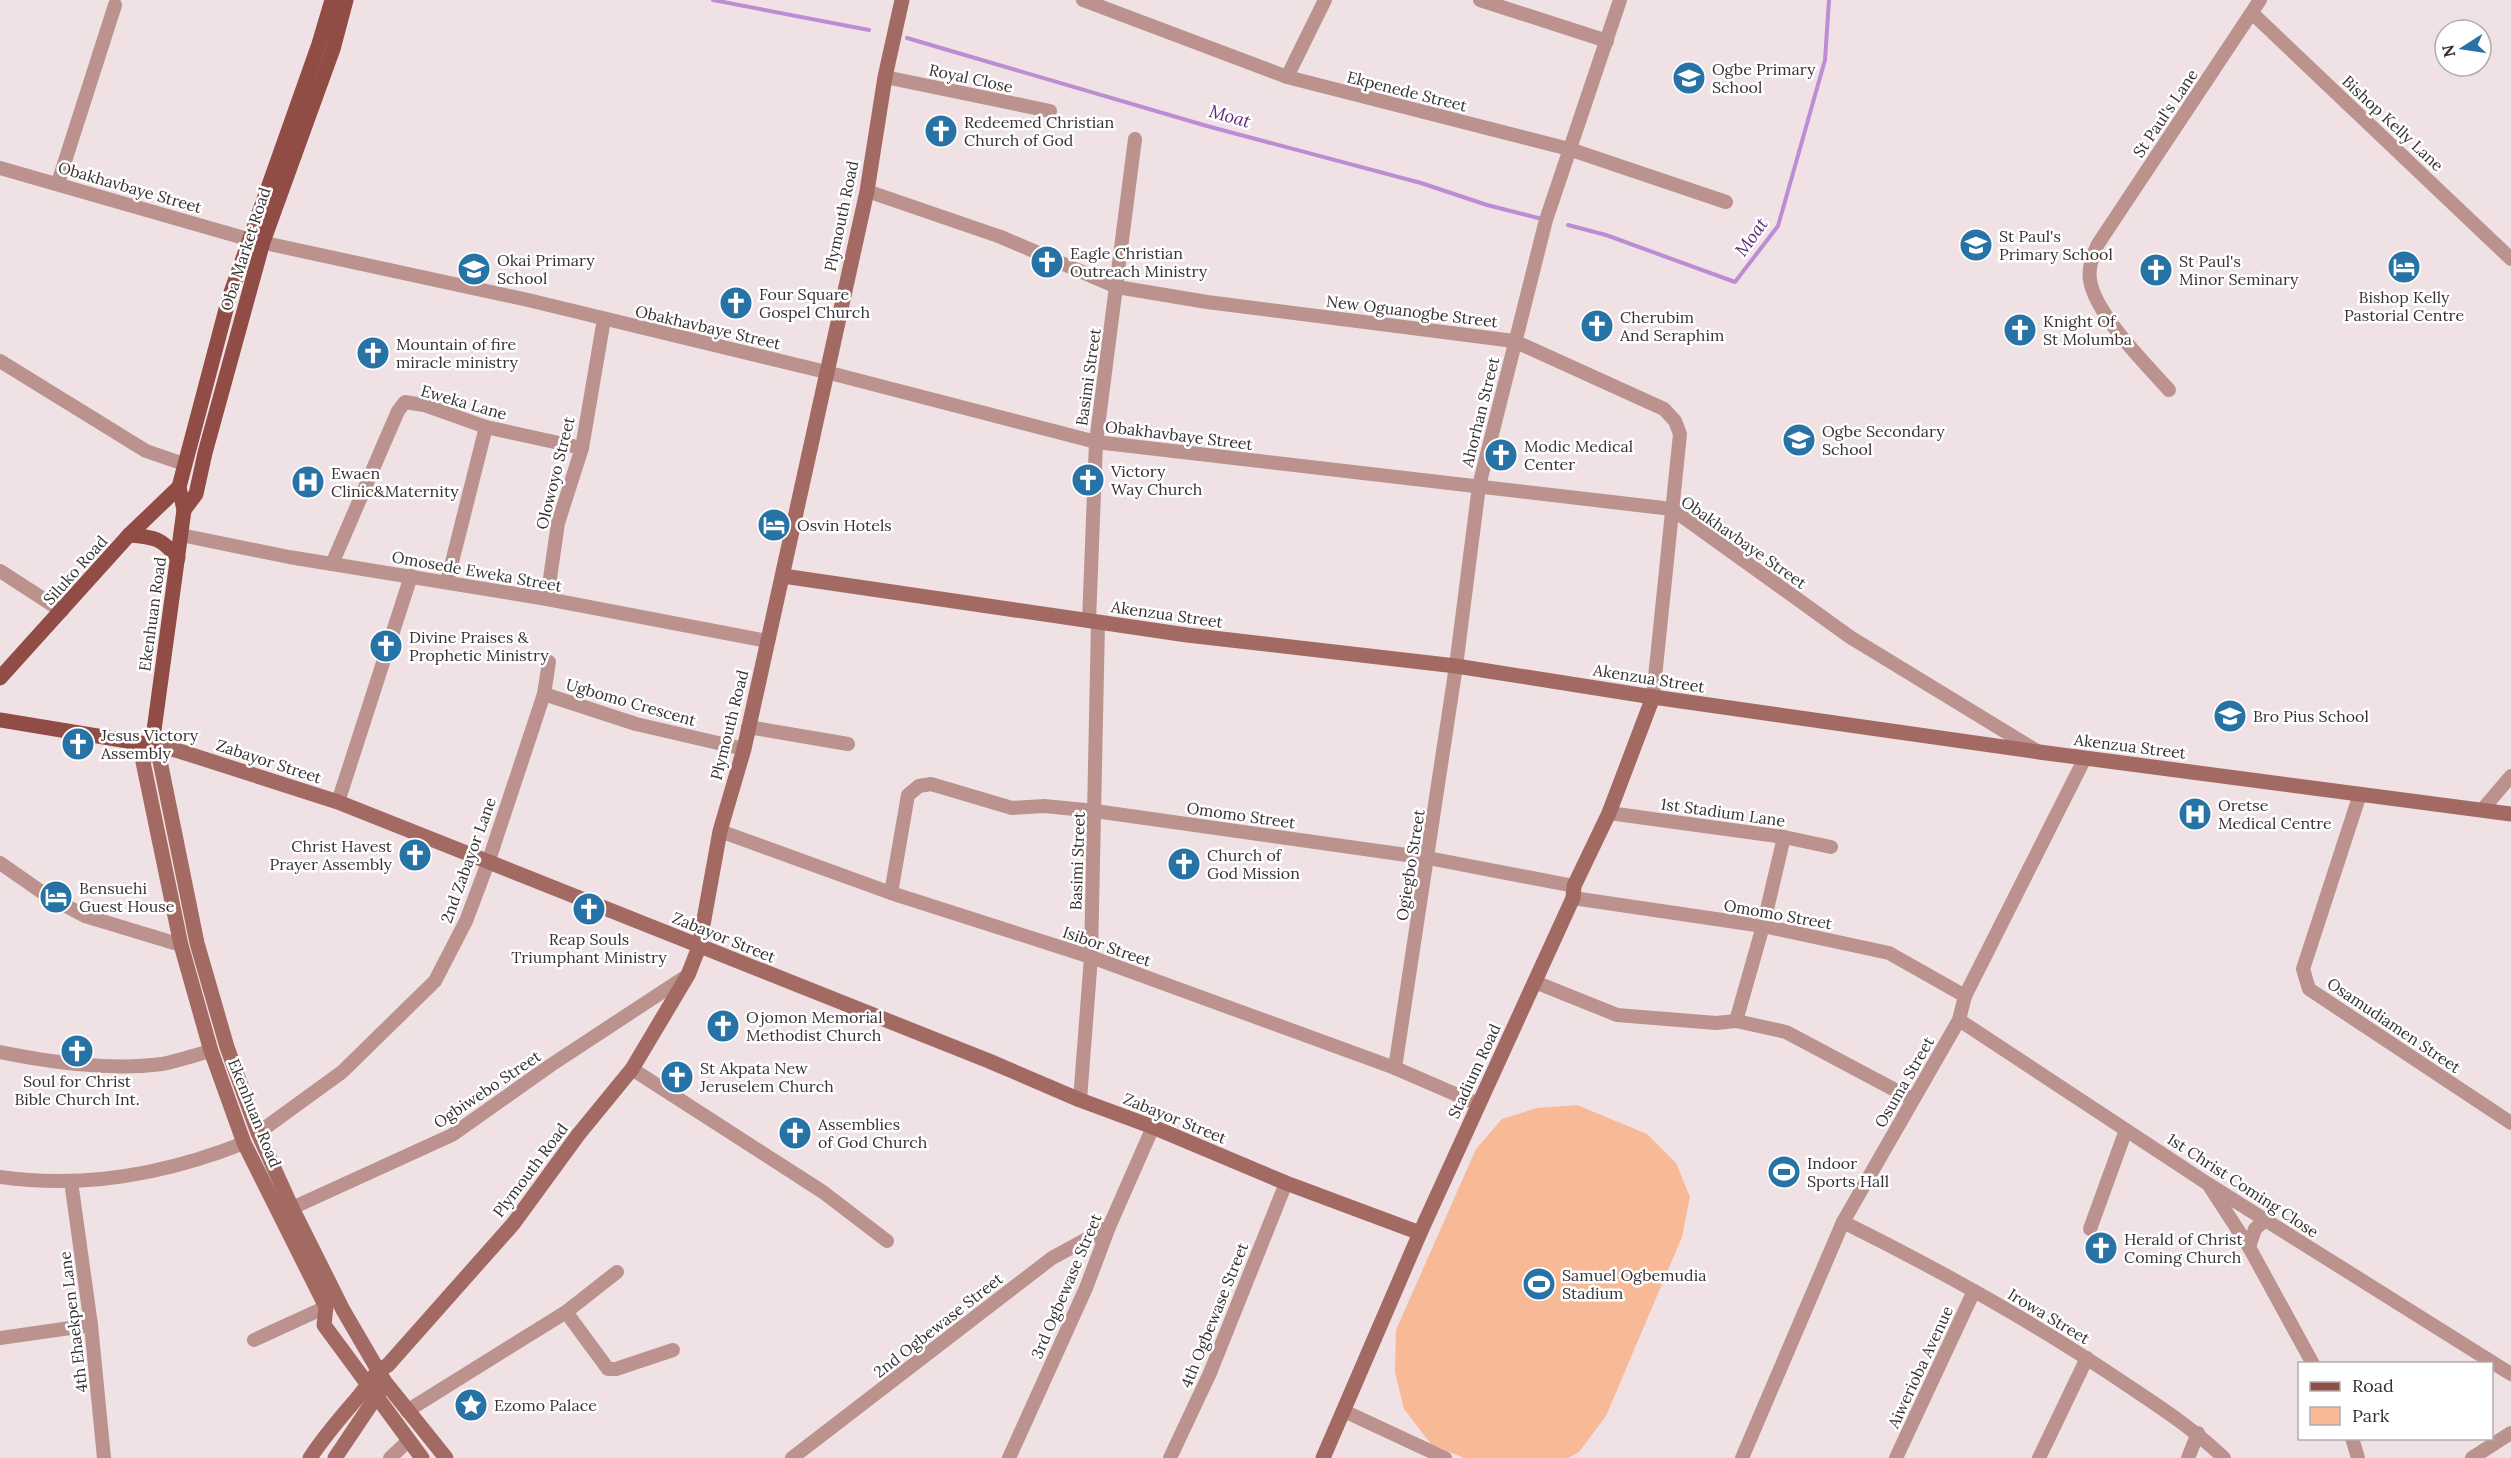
<svg xmlns="http://www.w3.org/2000/svg" width="2511" height="1458" viewBox="0 0 2511 1458" font-family="Lora,serif">
<rect width="100%" height="100%" fill="#f0e1e4"/>
<path fill="#f8b997" d="M1577,1105L1647,1134L1676,1163L1690,1197L1682,1237L1606,1416L1579,1452L1568,1458H1464L1431,1444L1404,1409L1395,1372L1396,1330L1476,1149L1502,1119L1537,1108Z"/>
<g fill="none" stroke-linecap="round" stroke-linejoin="round">
<g stroke="#bc8dd2" stroke-width="4">
<path d="M713,0L869,30"/>
<path d="M907,38L1207,126L1421,183L1487,205L1542,219"/>
<path d="M1568,225L1606,235L1735,282L1778,226L1825,60L1829,0"/>
</g>
<g stroke="#bb928e" stroke-width="14">
<path d="M1083,0L1287,77L1569,149L1726,202"/>
<path d="M1480,0L1607,41"/>
<path d="M2252,13L2511,259"/>
<path d="M885,77L1050,111"/>
<path d="M1287,77L1325,0"/>
<path d="M0,168L251,240L528,300L826,372L1096,442L1672,509L1850,637L2037,751"/>
<path d="M58,183L115,5"/>
<path d="M867,191L1001,237L1117,287L1207,302L1514,341L1664,409L1675,421L1680,434L1653,697"/>
<path d="M0,361L146,451L184,464"/>
<path d="M2169,390C2146,364 2095,314 2090,280C2088,267 2093,255 2098,244L2260,0"/>
<path d="M181,535L289,557L547,599L767,641"/>
<path d="M332,564L398,411L405,402L424,405L486,427L582,448"/>
<path d="M0,571L62,611"/>
<path d="M447,582L486,427"/>
<path d="M547,599L558,523L582,448L604,319"/>
<path d="M1089,621L1096,442L1135,139"/>
<path d="M544,694L636,724L744,749"/>
<path d="M748,727L848,744"/>
<path d="M2360,794L2303,969L2309,989L2511,1123"/>
<path d="M338,802L411,576"/>
<path d="M2482,810L2511,776"/>
<path d="M1609,813L1784,837L1831,847"/>
<path d="M720,831L891,893L1091,957L1395,1068L1478,1104"/>
<path d="M0,863L46,895L85,916L181,945"/>
<path d="M891,893L908,795L919,786L931,784L1012,808L1044,806L1095,811L1428,858L1574,886"/>
<path d="M1573,898L1763,926L1889,953L1965,996"/>
<path d="M1535,982L1617,1015L1716,1023L1736,1021L1786,1032L1912,1099"/>
<path d="M1959,1020L2208,1184L2511,1374"/>
<path d="M1736,1021L1763,926L1784,837"/>
<path d="M0,1052C51,1062 109,1071 162,1064C178,1061 195,1055 211,1051"/>
<path d="M1395,1068L1456,666L1479,486L1546,220L1620,0"/>
<path d="M632,1069L823,1192L887,1241"/>
<path d="M1080,1100L1091,957L1098,623"/>
<path d="M258,1133L342,1072L435,981L466,921L489,860L544,694L549,662"/>
<path d="M0,1177C84,1189 166,1174 244,1143"/>
<path d="M71,1181L91,1325L104,1458"/>
<path d="M2210,1187L2249,1247L2313,1364"/>
<path d="M292,1208L452,1135L551,1065L688,975"/>
<path d="M1843,1222C1938,1269 2030,1320 2118,1379C2155,1404 2192,1427 2224,1458"/>
<path d="M2090,1229L2126,1130"/>
<path d="M2249,1247L2255,1229L2265,1220"/>
<path d="M566,1312L608,1369H616L673,1350"/>
<path d="M0,1338L91,1325"/>
<path d="M254,1340L326,1307"/>
<path d="M407,1411L566,1312L617,1272"/>
<path d="M1344,1411L1445,1458"/>
<path d="M2352,1438L2358,1458"/>
<path d="M390,1458L408,1441"/>
<path d="M792,1458L1052,1258L1109,1227"/>
<path d="M1009,1458L1086,1288L1109,1227L1153,1127"/>
<path d="M1170,1458L1210,1373L1286,1183"/>
<path d="M1742,1458L1843,1222L1959,1020L1965,996L2085,758"/>
<path d="M1896,1458L1974,1291"/>
<path d="M2039,1458L2087,1358"/>
<path d="M2188,1458L2198,1433"/>
<path d="M2472,1458L2511,1433"/>
</g>
<g stroke="#a36a64" stroke-width="15">
<path d="M783,576L1187,635L1456,666L1653,697L2039,752L2511,814"/>
<path d="M152,745L179,751L338,802L989,1061L1080,1100L1153,1127L1286,1183L1420,1233"/>
<path d="M152,745L143,762L181,945L211,1051L244,1143L326,1307L324,1325L422,1458"/>
<path d="M152,745L160,761L197,943L227,1047L258,1133L292,1208L343,1310L385,1382L446,1458"/>
<path d="M310,1458C325,1435 342,1416 359,1396C369,1384 374,1372 388,1365L513,1224L578,1135L632,1069L688,975L699,947L720,831L744,749L867,191L885,77L902,0"/>
<path d="M335,1458L380,1391"/>
<path d="M1323,1458L1420,1233L1573,898L1574,886L1609,813L1653,697"/>
</g>
<g stroke="#914c46" stroke-width="15">
<path d="M184,510L196,494L205,453L263,242L333,49L346,0"/>
<path d="M129,535C155,537 161,538 178,558"/>
<path d="M0,678L129,535L179,487"/>
<path d="M0,720L152,745L184,510L179,487L229,298L319,44L332,0"/>
</g>
</g>
<defs>
<g id="school-disc" transform="scale(1.725)"><circle r="9.5" fill="#2873a6" stroke="#fff"/><path d="M0-5L7-2L0 1L-7-2ZM-4 1L0 2.5L4 1V4Q0 6-4 4Z" fill="#fff"/></g>
<g id="church-disc" transform="scale(1.725)"><circle r="9.5" fill="#2873a6" stroke="#fff"/><path d="M-1.2-6h2.4v3.5h3.3v2.4h-3.3V6h-2.4V-.1h-3.3v-2.4h3.3Z" fill="#fff"/></g>
<g id="hotel-disc" transform="scale(1.725)"><circle r="9.5" fill="#2873a6" stroke="#fff"/><path d="M-6-4.5h1.5V1H6V5H4.5V3h-9V5H-6ZM-4 0a1.8 1.8 0 1 1 3.6 0ZM.5 0V-2.5h3Q6-2.5 6 0Z" fill="#fff"/></g>
<g id="hospital-disc" transform="scale(1.725)"><circle r="9.5" fill="#2873a6" stroke="#fff"/><path d="M-5-5h3v3.5h4V-5h3V5h-3V1.5h-4V5h-3Z" fill="#fff"/></g>
<g id="stadium-disc" transform="scale(1.725)"><circle r="9.5" fill="#2873a6" stroke="#fff"/><path d="M0-5a6.5 5 0 1 0 0 10a6.5 5 0 1 0 0-10ZM-3.5-1.8h7v3.6h-7Z" fill="#fff"/></g>
<g id="sight-disc" transform="scale(1.725)"><circle r="9.5" fill="#2873a6" stroke="#fff"/><path d="M0-6L1.8-2.2L6-1.7L2.9 1.2L3.7 5.4L0 3.3L-3.7 5.4L-2.9 1.2L-6-1.7L-1.8-2.2Z" fill="#fff"/></g>
</defs>
<g fill-rule="evenodd">
<use href="#school-disc" x="1689" y="78"/>
<use href="#church-disc" x="941" y="131"/>
<use href="#school-disc" x="1976" y="245"/>
<use href="#church-disc" x="1047" y="262"/>
<use href="#hotel-disc" x="2404" y="267"/>
<use href="#school-disc" x="474" y="269"/>
<use href="#church-disc" x="2156" y="270"/>
<use href="#church-disc" x="736" y="303"/>
<use href="#church-disc" x="1597" y="326"/>
<use href="#church-disc" x="2020" y="330"/>
<use href="#church-disc" x="373" y="353"/>
<use href="#school-disc" x="1799" y="440"/>
<use href="#church-disc" x="1501" y="455"/>
<use href="#church-disc" x="1088" y="480"/>
<use href="#hospital-disc" x="308" y="482"/>
<use href="#hotel-disc" x="774" y="525"/>
<use href="#church-disc" x="386" y="646"/>
<use href="#school-disc" x="2230" y="716"/>
<use href="#church-disc" x="78" y="744"/>
<use href="#hospital-disc" x="2195" y="814"/>
<use href="#church-disc" x="415" y="855"/>
<use href="#church-disc" x="1184" y="864"/>
<use href="#hotel-disc" x="56" y="897"/>
<use href="#church-disc" x="589" y="909"/>
<use href="#church-disc" x="723" y="1026"/>
<use href="#church-disc" x="77" y="1051"/>
<use href="#church-disc" x="677" y="1077"/>
<use href="#church-disc" x="795" y="1133"/>
<use href="#stadium-disc" x="1784" y="1172"/>
<use href="#church-disc" x="2101" y="1248"/>
<use href="#stadium-disc" x="1539" y="1284"/>
<use href="#sight-disc" x="471" y="1405"/>
</g>
<g text-anchor="middle" dominant-baseline="central" stroke-width="5" stroke-linejoin="round" paint-order="stroke">
<g font-size="16" fill="#373132" stroke="#fff" text-anchor="start">
<text x="1712" y="69">Ogbe Primary<tspan x="1712" dy="18">School</tspan></text>
<text x="964" y="122">Redeemed Christian<tspan x="964" dy="18">Church of God</tspan></text>
<text x="1999" y="236">St Paul's<tspan x="1999" dy="18">Primary School</tspan></text>
<text x="1070" y="253">Eagle Christian<tspan x="1070" dy="18">Outreach Ministry</tspan></text>
<text x="497" y="260">Okai Primary<tspan x="497" dy="18">School</tspan></text>
<text x="2179" y="261">St Paul's<tspan x="2179" dy="18">Minor Seminary</tspan></text>
<text x="759" y="294">Four Square<tspan x="759" dy="18">Gospel Church</tspan></text>
<text x="2404" y="297" text-anchor="middle">Bishop Kelly<tspan x="2404" dy="18">Pastorial Centre</tspan></text>
<text x="1620" y="317">Cherubim<tspan x="1620" dy="18">And Seraphim</tspan></text>
<text x="2043" y="321">Knight Of<tspan x="2043" dy="18">St Molumba</tspan></text>
<text x="396" y="344">Mountain of fire<tspan x="396" dy="18">miracle ministry</tspan></text>
<text x="1822" y="431">Ogbe Secondary<tspan x="1822" dy="18">School</tspan></text>
<text x="1524" y="446">Modic Medical<tspan x="1524" dy="18">Center</tspan></text>
<text x="1111" y="471">Victory<tspan x="1111" dy="18">Way Church</tspan></text>
<text x="331" y="473">Ewaen<tspan x="331" dy="18">Clinic&amp;Maternity</tspan></text>
<text x="797" y="525">Osvin Hotels</text>
<text x="409" y="637">Divine Praises &amp;<tspan x="409" dy="18">Prophetic Ministry</tspan></text>
<text x="2253" y="716">Bro Pius School</text>
<text x="101" y="735">Jesus Victory<tspan x="101" dy="18">Assembly</tspan></text>
<text x="2218" y="805">Oretse<tspan x="2218" dy="18">Medical Centre</tspan></text>
<text x="392" y="846" text-anchor="end">Christ Havest<tspan x="392" dy="18">Prayer Assembly</tspan></text>
<text x="1207" y="855">Church of<tspan x="1207" dy="18">God Mission</tspan></text>
<text x="79" y="888">Bensuehi<tspan x="79" dy="18">Guest House</tspan></text>
<text x="589" y="939" text-anchor="middle">Reap Souls<tspan x="589" dy="18">Triumphant Ministry</tspan></text>
<text x="746" y="1017">Ojomon Memorial<tspan x="746" dy="18">Methodist Church</tspan></text>
<text x="700" y="1068">St Akpata New<tspan x="700" dy="18">Jeruselem Church</tspan></text>
<text x="77" y="1081" text-anchor="middle">Soul for Christ<tspan x="77" dy="18">Bible Church Int.</tspan></text>
<text x="818" y="1124">Assemblies<tspan x="818" dy="18">of God Church</tspan></text>
<text x="1807" y="1163">Indoor<tspan x="1807" dy="18">Sports Hall</tspan></text>
<text x="2124" y="1239">Herald of Christ<tspan x="2124" dy="18">Coming Church</tspan></text>
<text x="1562" y="1275">Samuel Ogbemudia<tspan x="1562" dy="18">Stadium</tspan></text>
<text x="494" y="1405">Ezomo Palace</text>
</g>
<g font-size="16" fill="#373132" stroke="#fff">
<text transform="translate(971 78) rotate(12)">Royal Close</text>
<text transform="translate(1407 91) rotate(14)">Ekpenede Street</text>
<text transform="translate(2165 113) rotate(-56)">St Paul's Lane</text>
<text transform="translate(2393 123) rotate(43)">Bishop Kelly Lane</text>
<text transform="translate(130 187) rotate(16)">Obakhavbaye Street</text>
<text transform="translate(841 216) rotate(-78)">Plymouth Road</text>
<text transform="translate(245 249) rotate(-72)">Oba Market Road</text>
<text transform="translate(1412 311) rotate(7)">New Oguanogbe Street</text>
<text transform="translate(708 327) rotate(13)">Obakhavbaye Street</text>
<text transform="translate(1088 377) rotate(-82)">Basimi Street</text>
<text transform="translate(464 402) rotate(16)">Eweka Lane</text>
<text transform="translate(1480 412) rotate(-76)">Ahorhan Street</text>
<text transform="translate(1179 435) rotate(7)">Obakhavbaye Street</text>
<text transform="translate(555 473) rotate(-76)">Olowoyo Street</text>
<text transform="translate(1744 542) rotate(35)">Obakhavbaye Street</text>
<text transform="translate(75 570) rotate(-48)">Siluko Road</text>
<text transform="translate(477 571) rotate(10)">Omosede Eweka Street</text>
<text transform="translate(152 614) rotate(-82)">Ekenhuan Road</text>
<text transform="translate(1167 614) rotate(8)">Akenzua Street</text>
<text transform="translate(1649 678) rotate(9)">Akenzua Street</text>
<text transform="translate(631 702) rotate(16)">Ugbomo Crescent</text>
<text transform="translate(729 725) rotate(-76)">Plymouth Road</text>
<text transform="translate(2130 746) rotate(7)">Akenzua Street</text>
<text transform="translate(269 761) rotate(18)">Zabayor Street</text>
<text transform="translate(1723 812) rotate(8)">1st Stadium Lane</text>
<text transform="translate(1241 815) rotate(8)">Omomo Street</text>
<text transform="translate(468 860) rotate(-70)">2nd Zabayor Lane</text>
<text transform="translate(1077 861) rotate(-88)">Basimi Street</text>
<text transform="translate(1410 865) rotate(-81)">Ogiegbo Street</text>
<text transform="translate(1778 914) rotate(10)">Omomo Street</text>
<text transform="translate(724 937) rotate(22)">Zabayor Street</text>
<text transform="translate(1107 946) rotate(19)">Isibor Street</text>
<text transform="translate(2394 1025) rotate(34)">Osamudiamen Street</text>
<text transform="translate(1474 1071) rotate(-65)">Stadium Road</text>
<text transform="translate(1904 1082) rotate(-60)">Osuma Street</text>
<text transform="translate(487 1089) rotate(-34)">Ogbiwebo Street</text>
<text transform="translate(255 1113) rotate(68)">Ekenhuan Road</text>
<text transform="translate(1175 1118) rotate(22)">Zabayor Street</text>
<text transform="translate(530 1170) rotate(-53)">Plymouth Road</text>
<text transform="translate(2243 1185) rotate(33)">1st Christ Coming Close</text>
<text transform="translate(1066 1286) rotate(-67)">3rd Ogbewase Street</text>
<text transform="translate(1214 1315) rotate(-68)">4th Ogbewase Street</text>
<text transform="translate(2049 1316) rotate(31)">Irowa Street</text>
<text transform="translate(73 1322) rotate(-97)">4th Ehaekpen Lane</text>
<text transform="translate(938 1325) rotate(-38)">2nd Ogbewase Street</text>
<text transform="translate(1920 1367) rotate(-65)">Aiwerioba Avenue</text>
</g>
<g font-size="18" font-style="italic" fill="#612779" stroke="#fff">
<text transform="translate(1230 116) rotate(16)">Moat</text>
<text transform="translate(1751 237) rotate(-54)">Moat</text>
</g>
</g>
<rect x="2298" y="1362" width="195" height="78" fill="#ffffff" stroke="#afadad" stroke-width="1.5"/>
<rect x="2310" y="1382" width="30" height="9" fill="#914c46" stroke="#afadad" stroke-width="1.5"/>
<text x="2352" y="1392" font-size="18" fill="#373132">Road</text>
<rect x="2310" y="1407" width="30" height="18" fill="#f8b997" stroke="#afadad" stroke-width="1.5"/>
<text x="2352" y="1422" font-size="18" fill="#373132">Park</text>
<g transform="translate(2463 48) rotate(258)"><circle r="28" fill="#ffffff" stroke="#afadad" stroke-width="1.5"/>
<path d="M0-4.5L10 22L0 15L-10 22Z" fill="#2873a6"/>
<text y="-9" font-size="16" font-weight="bold" text-anchor="middle" fill="#373132">N</text>
</g>
</svg>
